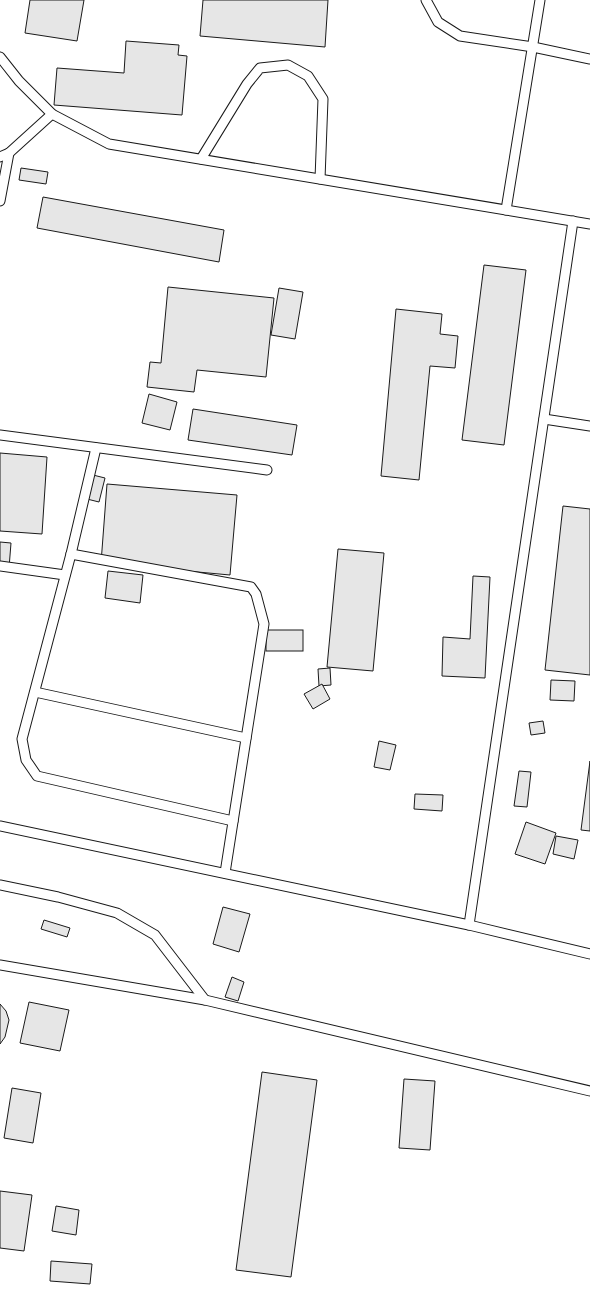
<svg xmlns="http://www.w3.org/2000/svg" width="590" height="1298" viewBox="0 0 590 1298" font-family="Jost,sans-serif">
<rect width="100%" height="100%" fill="#fff"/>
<g fill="#e6e6e6" stroke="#1a1a1a">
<path d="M30,0H84L77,41L25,33Z"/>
<path d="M203,0H328L325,47L200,36Z"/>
<path d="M126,41L179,45L178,55L187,56L182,115L54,105L57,68L124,73Z"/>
<path d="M21,168L48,172L46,184L19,180Z"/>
<path d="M43,197L224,230L219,262L37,228Z"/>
<path d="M484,265L526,270L504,445L462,440Z"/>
<path d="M168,287L274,298L266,377L197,370L194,392L147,387L150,362L161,363Z"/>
<path d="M279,288L303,292L295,339L271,335Z"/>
<path d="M396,309L442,314L440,334L458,336L455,368L430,366L419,480L381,476Z"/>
<path d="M149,394L177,402L170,430L142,423Z"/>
<path d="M193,409L297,425L292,455L188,440Z"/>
<path d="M0,453L47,457L42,534L0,531Z"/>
<path d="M93,475L105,478L99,502L87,499Z"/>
<path d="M107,484L237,495L230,575L101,563Z"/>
<path d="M563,506L590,509V675L545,670Z"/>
<path d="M0,542L11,543L9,568L0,567Z"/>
<path d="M338,549L384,553L373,671L327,667Z"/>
<path d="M108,571L143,575L140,603L105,598Z"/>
<path d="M473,576L490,577L485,678L442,676L443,637L470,639Z"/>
<rect x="266" y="630" width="37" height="21"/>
<path d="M330,668L331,685L319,686L318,669Z"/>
<path d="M551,680L575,681L574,701L550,700Z"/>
<path d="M322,684L330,699L313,709L304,694Z"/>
<path d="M543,721L545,733L531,735L529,723Z"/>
<path d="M379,741L396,745L390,770L374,767Z"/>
<path d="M590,761V831L581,830Z"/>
<path d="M519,771L531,772L527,807L514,806Z"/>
<path d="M415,794L443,795L442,811L414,809Z"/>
<path d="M526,822L556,833L545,864L515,854Z"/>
<path d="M556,836L578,840L574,859L553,854Z"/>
<path d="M223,907L250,914L239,952L213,944Z"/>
<path d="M44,920L70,928L67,937L41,929Z"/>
<path d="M232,977L244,982L238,1001L225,997Z"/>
<path d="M29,1002L69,1010L60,1051L20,1043Z"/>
<path d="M0,1004L6,1011L9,1020L5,1037L0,1044Z"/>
<path d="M262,1072L317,1080L291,1277L236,1270Z"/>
<path d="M404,1079L435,1081L430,1150L399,1148Z"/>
<path d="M12,1088L41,1093L33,1143L4,1138Z"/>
<path d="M0,1191L32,1195L24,1251L0,1248Z"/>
<path d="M56,1206L79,1210L76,1235L52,1231Z"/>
<path d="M51,1261L92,1264L90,1284L50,1281Z"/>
</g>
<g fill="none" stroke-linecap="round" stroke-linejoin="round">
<g stroke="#1a1a1a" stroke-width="11">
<g id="service">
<path d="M426,0L438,22L460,36L533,47L590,59"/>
<path d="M0,57L19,81L52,114L109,144L590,224"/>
<path d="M0,157L9,153L52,114"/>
<path d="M201,159L247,84L260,68L288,65L308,76L323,99L320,179"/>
<path d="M0,201L9,153"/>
<path d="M506,210L540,0"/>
<path d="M544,419L590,426"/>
<path d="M0,435L267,470"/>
<path d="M96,448L71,554L22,739L26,760L37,776L233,821"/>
<path d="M71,554L251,587L256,594L264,624L225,873"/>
<path d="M0,566L65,575"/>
<path d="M35,692L246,738"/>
<path d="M0,826L469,925L590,954"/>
<path d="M0,885L58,897L117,913L155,935L205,1000"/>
<path d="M469,925L573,221"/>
<path d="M0,965L205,1000L590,1091"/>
</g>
</g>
<use href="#service" stroke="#fff" stroke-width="9"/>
</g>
</svg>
